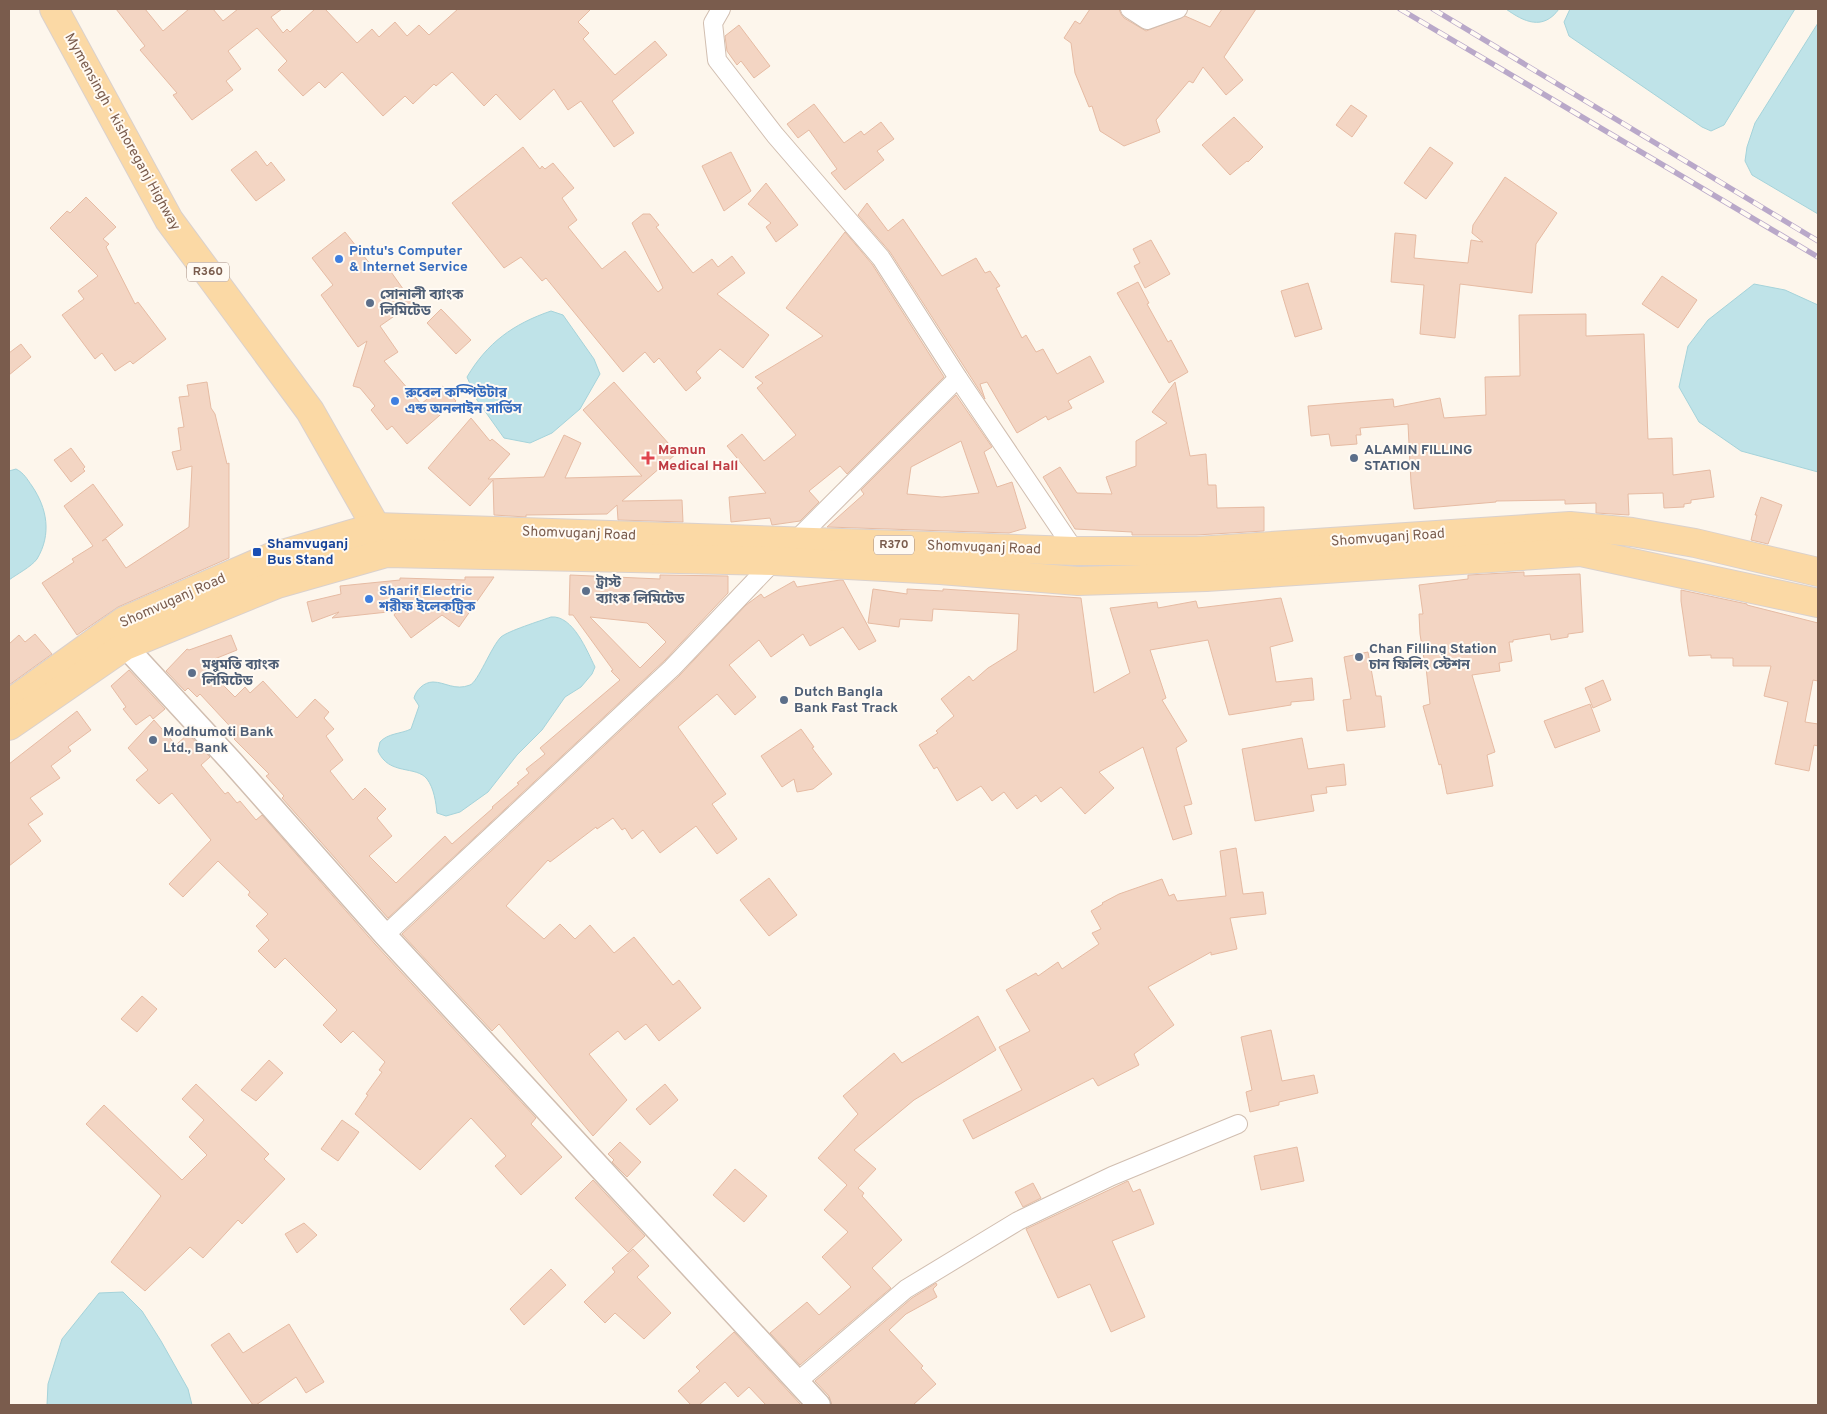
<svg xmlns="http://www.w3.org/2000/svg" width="1827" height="1414" viewBox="0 0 1827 1414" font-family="Overpass,'Noto Sans Bengali',sans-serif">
<rect width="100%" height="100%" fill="#fdf6ec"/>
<g fill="#bfe3e8" stroke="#a5d3da">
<path d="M1506,9H1559C1543,31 1524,22 1506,9Z"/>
<path d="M1570,9H1795L1724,125L1711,131L1702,127L1569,36L1564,22Z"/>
<path d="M1818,23V214L1752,175L1745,161L1747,147L1755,123Z"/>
<path d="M1754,284L1785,290L1818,305V472L1741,451L1699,422L1679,387L1688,346L1708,320Z"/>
<path d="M551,311L563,315L594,359L600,374L580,409L552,433L530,443L504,438L477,400L467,377C487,343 513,324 551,311Z"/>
<path d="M16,469C24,473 27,479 32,486C47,508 52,534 37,559C31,567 17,574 9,580V471Z"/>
<path d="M551,617C573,615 587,651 595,667L592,674L581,687L565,697L542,730L517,755L488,792L460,812L446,816L437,813C436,803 434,788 427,779C416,765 389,776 378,751L380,742C388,733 401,734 411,729L419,706L414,698C416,690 424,682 433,682C445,682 455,691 470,685C478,682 491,647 501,637C508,631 540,621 551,617Z"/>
<path d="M123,1292L142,1311L161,1341L188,1389L192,1405H47L48,1384L62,1339L99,1293Z"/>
</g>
<g fill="#f3d5c3" stroke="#e6bba3" fill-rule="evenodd">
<path d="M116,9H145L163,31L189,9H213L223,21L238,9H282L271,17L283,33L287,29L290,32L315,9H325L357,43L372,29L379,37L395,22L407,36L419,25L429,35L458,9H591L578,22L589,33L583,39L615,75L655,41L667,55L612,101L634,133L614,147L581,101L568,110L554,89L520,120L496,94L484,106L452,72L436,86L434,84L413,104L405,96L383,116L342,72L325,88L319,82L303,96L278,70L287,61L257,28L228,51L241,69L226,81L233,90L192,120L173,95L177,93L140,50L145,46Z"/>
<path d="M1090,9H1119L1121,14L1124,18L1146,31L1185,16L1210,27L1222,9H1256L1224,57L1243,80L1226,95L1203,67L1193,83L1189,81L1156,120L1160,132L1124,146L1100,131L1092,106L1089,107L1075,73L1071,43L1064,38L1075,21L1080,24Z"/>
<path d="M739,25L770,66L754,78L741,61L737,65L727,51L725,36Z"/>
<path d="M814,104L844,143L861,131L864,135L881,122L894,139L877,151L884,160L845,190L831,173L837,169L809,130L798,138L787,124Z"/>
<path d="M1351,105L1367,116L1352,137L1336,125Z"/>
<path d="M1234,117L1263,147L1248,162L1247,161L1230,175L1202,145Z"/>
<path d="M523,147L540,169L542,166L545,169L553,163L574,188L562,198L577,220L568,227L602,269L625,251L658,292L663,288L632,223L643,214H650L659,225L656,227L693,273L712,259L718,267L732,256L745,273L717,294L769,335L743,368L720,349L696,372L701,378L686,391L659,358L654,363L645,352L623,372L546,278L542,281L521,257L504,268L452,203Z"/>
<path d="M1430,147L1453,163L1426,199L1404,183Z"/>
<path d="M256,151L267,166L271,162L285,180L256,201L231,170Z"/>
<path d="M731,152L751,191L724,211L702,166Z"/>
<path d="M1505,177L1557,213L1536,244L1532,293L1460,284L1455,338L1420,334L1424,285L1391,282L1395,233L1416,235L1414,258L1468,263L1471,240L1483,242L1472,233L1473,225Z"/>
<path d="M766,183L798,225L776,242L766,227L771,223L748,204Z"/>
<path d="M86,197L116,227L103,239L109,244L106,247L135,304L138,302L166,339L133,364L130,361L115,371L102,353L95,359L62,315L84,299L78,291L98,276L50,228L67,211L70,213Z"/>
<path d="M867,203L888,231L903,219L942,276L976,258L985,273L990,271L1000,286L996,288L1022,338L1026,335L1036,352L1043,349L1057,374L1090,356L1104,382L1068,401L1072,408L1048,420L1046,416L1017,433L987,382L980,384L985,399L890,252L858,215Z"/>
<path d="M345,232L374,269L384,262L413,303L380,326L398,352L384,361L421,404L443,386L456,401L407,444L392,426L387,430L371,410L375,406L360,388L353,386L367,341L358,347L321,295L333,285L312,258Z"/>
<path d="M845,232L872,264L944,377L847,474L840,466L809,491L819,502L800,521L772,525L770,518L731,522L729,497L766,493L727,446L742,434L764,461L796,435L757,388L763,383L755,377L823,336L786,308Z"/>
<path d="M1151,240L1170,274L1145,288L1134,266L1140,263L1133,249Z"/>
<path d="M1662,276L1697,300L1678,328L1642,304Z"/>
<path d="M1138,282L1149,303L1147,304L1168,342L1171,340L1188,372L1169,383L1117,293Z"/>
<path d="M1308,283L1322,329L1295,337L1281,291Z"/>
<path d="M441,309L471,340L456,354L427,323Z"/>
<path d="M1586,314V336L1644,334L1648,439L1672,438L1673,475L1710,470L1714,497L1691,500V503L1684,504V507L1664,508L1663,493L1628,494L1629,515L1596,513V503L1565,504V500L1496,501V502L1414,509L1411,483L1408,424L1360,428L1361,435H1356L1357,444L1331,446L1329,434L1311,436L1308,406L1393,399L1394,407L1440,398L1444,418L1486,415L1485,377L1520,376L1519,315Z"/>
<path d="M21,344L31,357L9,375V353Z"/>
<path d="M207,382L211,408L215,414L227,464L229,463V558L118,607L77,635L42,583L74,562L72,559L93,546L64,506L93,484L123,525L102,541L106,539L126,568L189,527L192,466L177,470L172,452L181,450L178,428L184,427L179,397L189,396L187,385Z"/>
<path d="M614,382L677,453L622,501L682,500L683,522L618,520L617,505L607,514L526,515V517L494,515L493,480L470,506L428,468L471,418L490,441L492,439L510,454L488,479L544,477L564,435L581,443L565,478L642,476L583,410Z"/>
<path d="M1175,382L1190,456L1206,454L1208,485H1216L1217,508L1264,507V531L1196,535H1132V532L1075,529L1043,477L1060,467L1077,493L1112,494L1106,477L1136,466V441L1167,423L1152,412Z"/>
<path d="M956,395L992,447L984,452L997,487L1012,482L1026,528L1009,533L827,527L864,494L861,490ZM961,441L979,493L942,497L907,494L911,467Z"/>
<path d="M71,448L85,467L83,469L85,471L71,482L54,460Z"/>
<path d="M1761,497L1782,505L1768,544L1751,540L1757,515H1755Z"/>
<path d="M1524,572V576L1580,574L1583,632L1568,634V637L1551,640L1550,634L1513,640V642H1509L1512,661L1499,663L1500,671L1472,675L1495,752L1487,755L1493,786L1447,794L1441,764L1439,765L1423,706L1430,704L1425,658L1424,659L1420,634L1419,614H1423L1419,585L1468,579V575Z"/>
<path d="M570,575L660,579V575L728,576V593L665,660L388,918L282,798L284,796L266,776L269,774L234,739L238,735L200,694L197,697L188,688L185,691L166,671L187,649L189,650L231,635L237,650L202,664L235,697L245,687L250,693L263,681L297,718L315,699L329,712L324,718L334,729L326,736L343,760L330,771L353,800L365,788L386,809L377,818L392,836L369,856L396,883L445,836L452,844L493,808L492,807L519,784L517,783L529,773L526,769L545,754L540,748L620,680L611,671L613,670L573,615H569ZM590,617L647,623L666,642L640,668Z"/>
<path d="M465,577H494L459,627L442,615L411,638L394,615L397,611L332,618L339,612L312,622L307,602L341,594L340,586L400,580V578L465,580Z"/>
<path d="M840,580H843L876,641L859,650L843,627L810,646L803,634L771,657L759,640L729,665L756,697L735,715L717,694L678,727L726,794L712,804L737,839L717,854L696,826L660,853L643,830L632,839L625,828L622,830L613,818L597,829L596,827L550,862L548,860L506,906L544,939L560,924L575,939L590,925L614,953L634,937L673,985L679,980L701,1008L659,1041L646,1024L625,1040L618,1031L589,1054L627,1100L593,1136L499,1024L492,1031L402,934L679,676L746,605L761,594L764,598L794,581L797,587Z"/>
<path d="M873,589L907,594V589L943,591V589L1081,598L1094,693L1130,673L1110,608L1157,602L1158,608L1196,601L1198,608L1281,598L1293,641L1270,647L1276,682L1312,678L1314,700L1291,702V705L1229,715L1208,640L1150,650L1166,698L1162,700L1187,741L1176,748L1192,804L1184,806L1192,834L1173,840L1143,747L1099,772L1114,788L1085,814L1061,787L1041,802L1036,795L1017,809L1004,792L992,801L981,786L957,801L937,767L934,769L919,745L938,733L936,731L954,716L941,699L969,676L973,681L988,668L1017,650L1019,614L933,609L932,621L900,619L899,627L868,623Z"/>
<path d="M1681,590L1747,604V605L1818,623V681L1813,680L1805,722L1818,724V746L1814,745L1809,771L1775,764L1788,702L1764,696L1771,666H1733V658H1711V655L1689,656L1681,601Z"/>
<path d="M35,634L52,654L9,685V644L19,635L25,642Z"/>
<path d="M1368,652L1376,696H1381L1385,727L1347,731L1343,700L1351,699L1344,657Z"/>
<path d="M129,670L165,709L153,719L150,715L136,725L123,709L126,707L111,686Z"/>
<path d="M1603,680L1611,700L1593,708L1585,688Z"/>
<path d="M1590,704L1600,731L1555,748L1544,721Z"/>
<path d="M77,711L91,730L68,747L71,751L51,766L60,778L30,798L43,814L28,824L41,841L9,866V764Z"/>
<path d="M154,720L176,745L188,734L210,757L201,765L225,794L228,792L237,803L240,801L256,820L262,815L375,944L536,1118L531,1124L562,1157L521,1195L495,1166L506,1156L471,1118L420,1170L355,1114L368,1095L366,1094L382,1072L379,1070L385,1062L353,1031L341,1043L323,1025L337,1010L285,958L275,968L258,951L269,940L256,926L268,914L248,895L250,892L218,861L183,897L169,884L211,840L172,793L159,804L136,780L148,770L128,748Z"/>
<path d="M801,729L814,747L812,748L832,774L813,789L797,792L794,779L782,787L761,756Z"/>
<path d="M1302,738L1308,769L1344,764L1346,785L1326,787L1327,793L1311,795L1314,811L1255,821L1242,749Z"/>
<path d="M1236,848L1243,894L1263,892L1266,914L1230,918L1237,949L1211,955V952L1148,987L1174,1025L1134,1054L1139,1065L1098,1086L1093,1078L973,1139L963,1120L1022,1090L999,1047L1030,1031L1006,990L1036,973L1038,976L1058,962L1062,969L1099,944L1092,933L1101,929L1091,911L1103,904L1102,903L1119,894L1162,879L1169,896L1174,894L1177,901L1226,896L1220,851Z"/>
<path d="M769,878L797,915L769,936L740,900Z"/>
<path d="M142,996L157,1009L137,1032L121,1019Z"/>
<path d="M978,1016L996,1050L914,1100L854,1150L876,1169L858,1188L864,1193L862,1196L902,1240L872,1268L891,1288L800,1365L770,1333L807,1302L819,1315L851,1287L822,1257L848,1232L824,1210L847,1185L818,1158L858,1114L843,1096L894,1053L902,1063Z"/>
<path d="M1271,1030L1282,1081L1314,1075L1318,1093L1279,1102V1105L1250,1112L1246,1092L1252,1090L1241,1037Z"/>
<path d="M269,1060L283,1073L256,1101L241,1090Z"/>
<path d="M196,1084L269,1154L264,1159L285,1179L242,1224L238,1220L203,1258L190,1247L145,1291L111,1262L161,1196L86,1124L104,1105L182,1180L207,1155L189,1137L204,1120L182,1099Z"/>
<path d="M665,1084L678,1100L650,1125L636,1109Z"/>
<path d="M342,1120L359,1132L338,1161L321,1149Z"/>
<path d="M620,1142L641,1162L627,1177L612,1162L614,1160L608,1154Z"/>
<path d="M1297,1147L1304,1181L1261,1190L1254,1156Z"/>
<path d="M735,1169L767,1196L744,1222L713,1195Z"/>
<path d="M593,1180L645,1236L628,1252L575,1198Z"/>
<path d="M1128,1181L1133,1192L1140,1189L1154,1224L1112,1241L1145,1317L1111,1332L1090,1284L1058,1298L1026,1229Z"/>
<path d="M1033,1183L1041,1198L1023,1207L1015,1192Z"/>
<path d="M304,1223L317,1235L297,1253L285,1234Z"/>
<path d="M633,1249L649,1266L637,1277L671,1313L644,1339L615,1313L605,1323L584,1302L615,1272L612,1268Z"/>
<path d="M551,1269L566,1285L524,1325L510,1309Z"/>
<path d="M936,1283L937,1285L933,1289L937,1297L906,1314L889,1330L923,1366L921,1368L936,1384L913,1405H832L829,1396L815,1381L912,1298Z"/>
<path d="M289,1324L324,1382L306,1393L296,1377L256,1405H253L211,1345L229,1333L243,1353Z"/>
<path d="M734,1332L801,1405H766L749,1387L738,1397L725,1382L699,1405H691L678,1391L700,1371L696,1367Z"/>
</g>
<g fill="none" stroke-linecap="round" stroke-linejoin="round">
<g stroke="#d1beb0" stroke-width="20">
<g id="minor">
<path d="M721,9L713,23L717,60L775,135L881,258L958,378L1075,551"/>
<path d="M1130,9L1147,20L1178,9"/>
<path d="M794,542L958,378"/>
<path d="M385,935L672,668L774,561"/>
<path d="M797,1382L906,1289L1018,1221L1112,1176L1238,1124"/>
</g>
</g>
<g stroke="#d1beb0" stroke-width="25">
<path id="tertiary" d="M125,646L232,762L385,935L819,1405"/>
</g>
<g stroke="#dad1cd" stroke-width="30">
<g id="primary">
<path d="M54,9L169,220L310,411L376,527L382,543"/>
<path d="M9,704L124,621L269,558L376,527L1075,551H1197L1570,526L1632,532L1695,543L1818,572"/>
<path d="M9,726L125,646L277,584L386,553L774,561L940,570L1078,581L1206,577L1581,552L1818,603"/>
</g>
</g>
<use href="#minor" stroke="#fff" stroke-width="18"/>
<use href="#tertiary" stroke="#fff" stroke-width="22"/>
<use href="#primary" stroke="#fbd9a5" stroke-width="28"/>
<g stroke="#b9a8c9" stroke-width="5.5">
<g id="rail">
<path d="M1400,9L1818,257"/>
<path d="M1433,9L1818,241"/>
</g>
</g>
<use href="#rail" stroke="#fffaf3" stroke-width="4" stroke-dasharray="11" stroke-linecap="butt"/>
</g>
<g fill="#3f7fe0" stroke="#fffaf3" stroke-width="2">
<circle cx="339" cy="259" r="5"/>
<circle cx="395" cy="401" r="5"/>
<circle cx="369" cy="599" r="5"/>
</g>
<g fill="#5c6f8a" stroke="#fffaf3" stroke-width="2">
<circle cx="370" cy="303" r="5"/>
<circle cx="1354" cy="458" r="5"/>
<circle cx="586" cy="591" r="5"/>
<circle cx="1359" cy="657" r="5"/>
<circle cx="192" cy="673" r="5"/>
<circle cx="784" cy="700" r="5"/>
<circle cx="153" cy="740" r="5"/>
</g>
<path fill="#e0444e" stroke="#fffaf3" stroke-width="2" d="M645.5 450.5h5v5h5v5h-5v5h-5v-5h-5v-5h5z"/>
<rect fill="#1a4fb4" stroke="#fffaf3" stroke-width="2" x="252" y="547" width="10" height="10" rx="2.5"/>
<g text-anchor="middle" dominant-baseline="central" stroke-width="4" stroke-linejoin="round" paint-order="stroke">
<g fill="#fffaf3" stroke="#a28b7f" stroke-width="1">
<rect x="187" y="262.5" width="42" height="19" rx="4"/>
<rect x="874" y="535.5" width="40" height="19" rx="4"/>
</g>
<g font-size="12" font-weight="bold" fill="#7a5c4d">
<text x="208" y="272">R360</text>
<text x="894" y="545">R370</text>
</g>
<g font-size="14" fill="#7a5c4d" stroke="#fffaf3">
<text transform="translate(122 132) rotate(61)">Mymensingh - kishoreganj Highway</text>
<text transform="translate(579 534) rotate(2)">Shomvuganj Road</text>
<text transform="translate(1388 538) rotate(-4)">Shomvuganj Road</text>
<text transform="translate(984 548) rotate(2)">Shomvuganj Road</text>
<text transform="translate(173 601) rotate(-24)">Shomvuganj Road</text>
</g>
<g font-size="14" font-weight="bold" fill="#366cbe" stroke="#fffaf3" text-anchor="start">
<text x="349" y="251">Pintu's Computer<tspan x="349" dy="16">&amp; Internet Service</tspan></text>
<text x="405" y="393">রুবেল কম্পিউটার<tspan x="405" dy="16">এন্ড অনলাইন সার্ভিস</tspan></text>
<text x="379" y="591">Sharif Electric<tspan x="379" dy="16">শরীফ ইলেকট্রিক</tspan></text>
</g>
<g font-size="14" font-weight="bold" fill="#4e5e75" stroke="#fffaf3" text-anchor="start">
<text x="380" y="295">সোনালী ব্যাংক<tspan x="380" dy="16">লিমিটেড</tspan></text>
<text x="1364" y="450">ALAMIN FILLING<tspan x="1364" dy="16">STATION</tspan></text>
<text x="596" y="583">ট্রাস্ট<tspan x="596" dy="16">ব্যাংক লিমিটেড</tspan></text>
<text x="1369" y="649">Chan Filling Station<tspan x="1369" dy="16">চান ফিলিং স্টেশন</tspan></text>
<text x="202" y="665">মধুমতি ব্যাংক<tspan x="202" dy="16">লিমিটেড</tspan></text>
<text x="794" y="692">Dutch Bangla<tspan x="794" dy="16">Bank Fast Track</tspan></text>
<text x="163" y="732">Modhumoti Bank<tspan x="163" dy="16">Ltd., Bank</tspan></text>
</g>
<g font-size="14" font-weight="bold" fill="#be3a42" stroke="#fffaf3" text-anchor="start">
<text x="658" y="450">Mamun<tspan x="658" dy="16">Medical Hall</tspan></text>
</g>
<g font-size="14" font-weight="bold" fill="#164399" stroke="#fffaf3" text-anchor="start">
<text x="267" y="544">Shamvuganj<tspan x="267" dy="16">Bus Stand</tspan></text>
</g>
</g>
<rect width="1827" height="1414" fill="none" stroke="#7a5c4d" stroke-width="20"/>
</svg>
